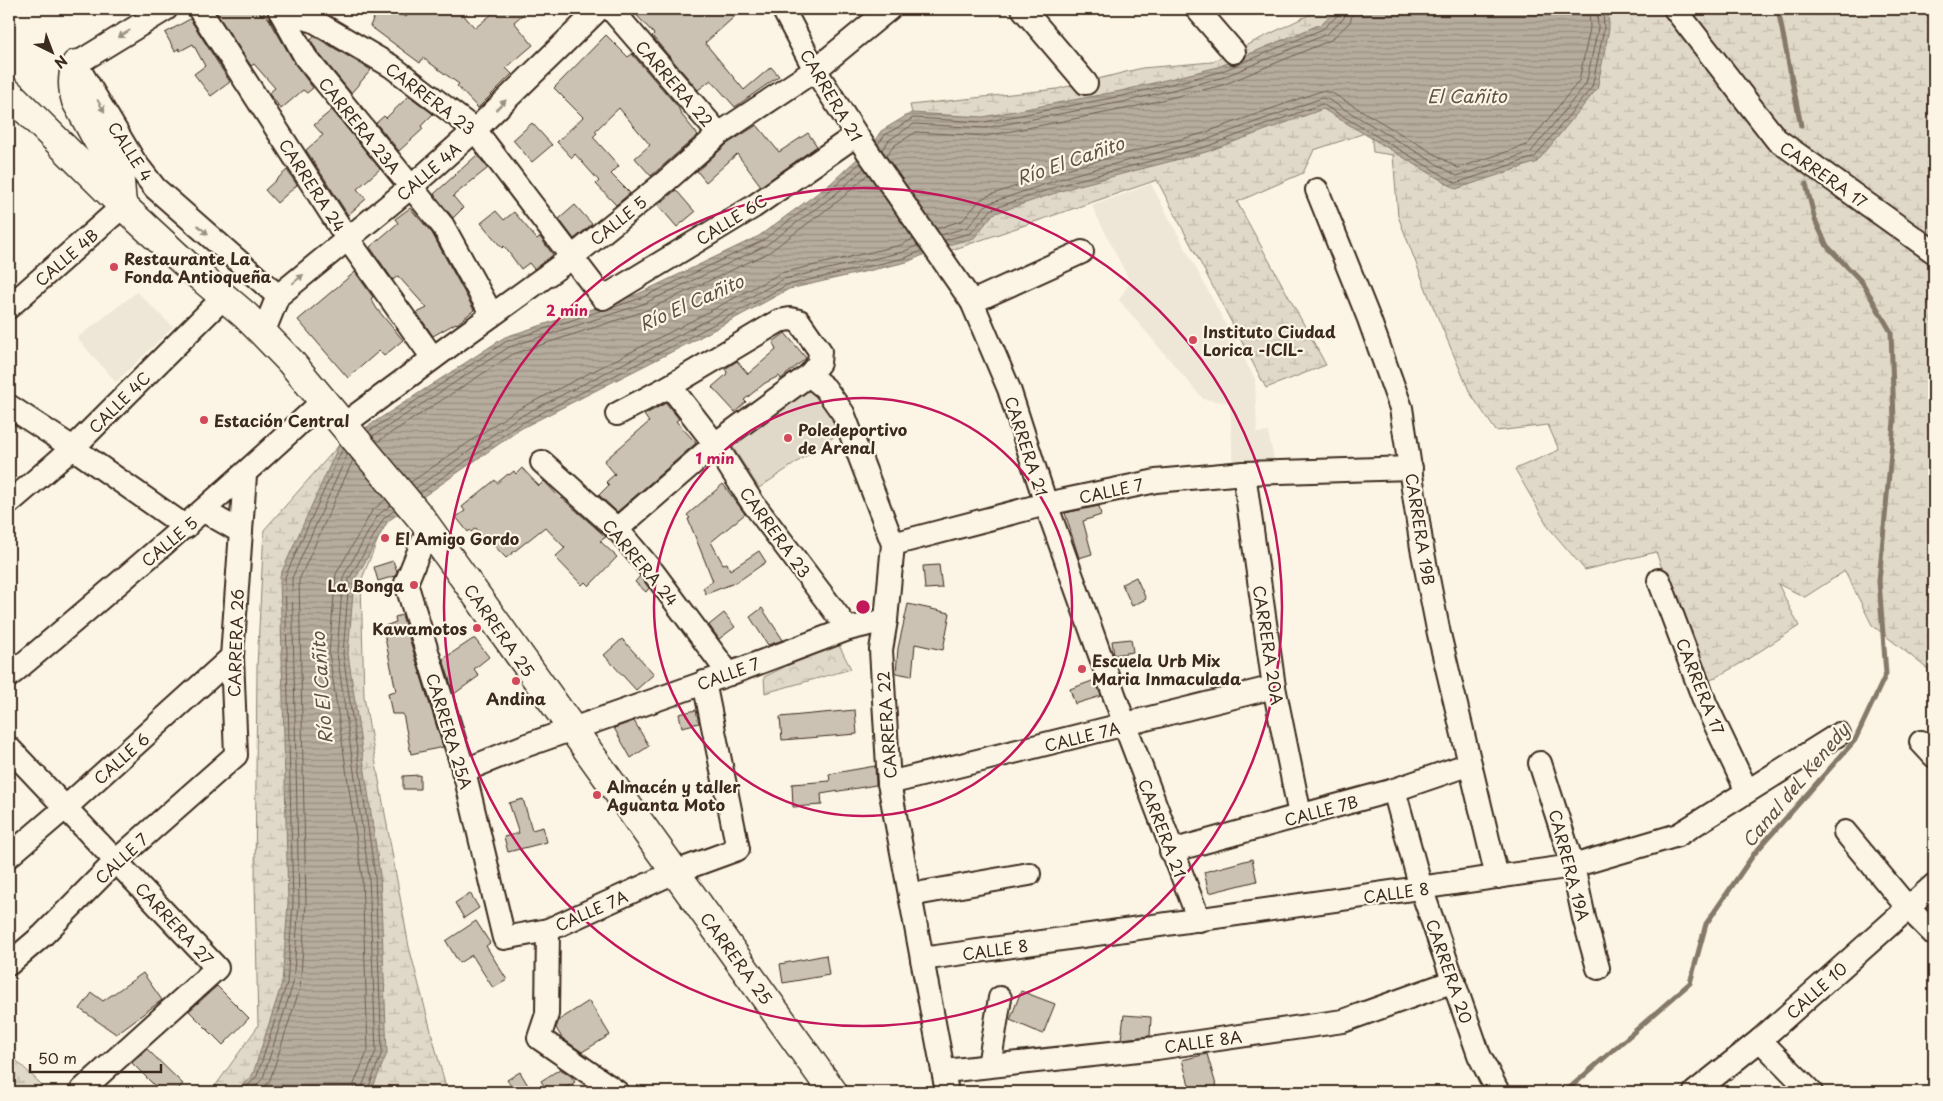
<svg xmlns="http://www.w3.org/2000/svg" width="1943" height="1101" viewBox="0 0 1943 1101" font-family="'Playpen Sans',sans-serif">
<defs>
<pattern id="wetland-marsh" width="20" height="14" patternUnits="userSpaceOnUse" patternTransform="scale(1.25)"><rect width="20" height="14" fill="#e0d8c8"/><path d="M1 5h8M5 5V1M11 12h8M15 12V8" fill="none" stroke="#c1baab"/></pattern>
<pattern id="park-crowns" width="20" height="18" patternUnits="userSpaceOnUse" patternTransform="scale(1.25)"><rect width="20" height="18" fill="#e0d8c8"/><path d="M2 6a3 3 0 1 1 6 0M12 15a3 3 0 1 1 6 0" fill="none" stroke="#c1baab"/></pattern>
<pattern id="water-rules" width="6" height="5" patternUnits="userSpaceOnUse" patternTransform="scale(1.25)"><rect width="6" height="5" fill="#b7ad9e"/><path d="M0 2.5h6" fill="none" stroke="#968d80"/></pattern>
</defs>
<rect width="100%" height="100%" fill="#fcf5e5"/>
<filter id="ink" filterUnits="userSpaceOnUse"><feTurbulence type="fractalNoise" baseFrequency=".02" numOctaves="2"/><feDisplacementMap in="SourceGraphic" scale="10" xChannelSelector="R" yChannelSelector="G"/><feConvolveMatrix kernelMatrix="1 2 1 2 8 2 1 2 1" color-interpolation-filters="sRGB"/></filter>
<g filter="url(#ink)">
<g fill="#eee6d6">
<path d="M1151,184L1255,379L1257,433L1268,432L1275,463L1233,467L1230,403L1203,399L1119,300L1130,282L1092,206Z"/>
<path d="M137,292L173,327L116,382L77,338Z"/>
</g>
<g fill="url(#wetland-marsh)" stroke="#8e8173">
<path d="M1321,9H1934V674L1872,625L1845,571L1805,597L1778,584L1799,626L1743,662L1704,684L1656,552L1585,570L1549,528L1515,469L1559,450L1548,425L1496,431L1470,393L1429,297L1398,216L1393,155L1373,152L1371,131L1314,150L1303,173L1237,202L1326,365L1266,388L1157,180L946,252L910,105L1057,89L1142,68L1212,62Z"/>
<path d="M339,445L389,512L361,581L364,697L409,947L447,1092H211L258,1026L255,881L257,667L264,530Z"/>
<path d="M17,1061L41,1084L36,1092H9V1070Z"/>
</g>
<path fill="url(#park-crowns)" stroke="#8e8173" d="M837,641L851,669L765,693L764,677Z"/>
<path fill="#e0d8c8" stroke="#8e8173" d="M813,387L844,430L759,488L732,446Z"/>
<path fill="url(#water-rules)" stroke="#85796b" d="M1337,9H1608L1609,29L1597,89L1537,162L1456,189L1323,109L1206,152L1076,186L993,214L974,238L944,246L907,262L789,289L691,342L522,428L388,521L354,581L348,654L380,875L387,1053L371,1092H236L253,1074L282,983L288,903L280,576L339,445L505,337L638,294L759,236L830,184L871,146L881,131L911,113L983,117L1121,91L1218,67L1321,24Z"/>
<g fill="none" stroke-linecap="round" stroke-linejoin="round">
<g stroke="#6d5e51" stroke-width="1">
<path d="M878,144L885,135L913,118L984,122L1122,96L1220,72L1323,29L1339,14L1340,9"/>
<path d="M882,150L889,140L914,124L985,128L1123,102L1221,78L1327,34L1344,18L1346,9"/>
<path d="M886,156L895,145L916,132L986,136L1125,109L1223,85L1331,40L1350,22L1354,9"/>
<path d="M936,229L963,220L980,200L987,196L1070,168L1201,134L1321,91L1332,93L1458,168L1527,145L1579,81L1590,28L1589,9"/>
<path d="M941,235L968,227L984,207L990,203L1072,175L1203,141L1322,98L1329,100L1457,176L1531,152L1586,84L1598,28L1597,9"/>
<path d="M945,240L971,233L992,209L1074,181L1205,147L1322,104L1456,183L1535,157L1592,87L1604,29L1603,9"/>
<path d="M611,308L641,298L762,241L833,188L860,163"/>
<path d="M368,432L507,341L603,310"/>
<path d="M373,436L509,347L643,304L765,246L837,193L864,168"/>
<path d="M377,442L513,354L645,311L768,253L842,198L868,174"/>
<path d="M411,482L513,412L682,326L781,273L901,245L913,239"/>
<path d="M416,488L517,418L685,332L784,279L903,252L918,245"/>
<path d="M420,493L520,424L688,338L787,285L905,258L921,251"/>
<path d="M242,1092L257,1076L287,983L293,903L285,577L343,448"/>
<path d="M251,1092L263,1078L293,984L299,903L292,578L348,453"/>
<path d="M261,1092L270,1080L300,988L306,904L299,580L353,460"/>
<path d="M353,1092L354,1084L368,1050L362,877L329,653L336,574L372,511L386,499"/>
<path d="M360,1092L376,1051L369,876L337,653L343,577L378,515L391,505"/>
<path d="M367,1092L382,1052L375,876L343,654L349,579L384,518L395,510"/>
</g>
<g stroke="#85796b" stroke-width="5">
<path d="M1778,9L1801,126"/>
<path d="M1565,1092L1690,983L1706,924L1754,854L1855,740L1886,674L1879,581L1894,421L1891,332L1862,282L1827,246L1815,220L1806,184"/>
</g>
</g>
<g fill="#ccc2b3" stroke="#3b2a1e">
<path d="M214,9H256L262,15L264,13L269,19L295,64L313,88L307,93L303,90L281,109L269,93L275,88L254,64L251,66Z"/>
<path d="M378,9H390L406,17L413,9H458L475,28L498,9H529L514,22L533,45L506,68L512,74L478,108L457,86L459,84L423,58L420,63L370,26Z"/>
<path d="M631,9H743L705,43L744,90L771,67L779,76L735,107L711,80L698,90L652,36L654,34Z"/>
<path d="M190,19L230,82L211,96L194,74L205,66L193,44L180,51L179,48L175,51L165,33Z"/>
<path d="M606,35L628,57L632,54L678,107L681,114L698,135L651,176L635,158L650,145L619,108L595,131L597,133L593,137L619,166L611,174L630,193L616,205L596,184L599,181L575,154L572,158L557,142L583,117L554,88Z"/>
<path d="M314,36L371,70L351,93L317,51L311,40Z"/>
<path d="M409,96L433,114L421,126L423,129L399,151L376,123L384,116L386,118Z"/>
<path d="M332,110L380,169L357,189L366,199L348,215L306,150L323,135L314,125Z"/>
<path d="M532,123L552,145L532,162L513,140Z"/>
<path d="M757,125L779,152L808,133L817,146L761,186L737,154L706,182L697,171L727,144Z"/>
<path d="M477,155L488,168L453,196L463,208L453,218L434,194Z"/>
<path d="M287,170L297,185L277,203L265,190Z"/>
<path d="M676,190L695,212L677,227L658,205Z"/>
<path d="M575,205L592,224L574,239L559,219Z"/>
<path d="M410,208L432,233L474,310L457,324L456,323L433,336L417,313L427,308L398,276L393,280L370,247L398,223L395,219Z"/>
<path d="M496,211L504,220L514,212L535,237L537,239L540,237L553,255L534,269L529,263L521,269L504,246L502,248L481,223Z"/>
<path d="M355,272L373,297L371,299L377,309L403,340L384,356L379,351L348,378L298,320Z"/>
<path d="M785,333L806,358L781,379L779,376L765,383L744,400L746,402L735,412L712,387L726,375L727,372L725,369L737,361L748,374L776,350L773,342Z"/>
<path d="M666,403L679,419L676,421L696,443L617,512L599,495L609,485L606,482L615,474L604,461L649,422L644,415Z"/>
<path d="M522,468L539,486L544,481L561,499L562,498L606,537L600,541L617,557L589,586L585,582L582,585L555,557L565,548L545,527L506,558L488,539L486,540L476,528L471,532L470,530L468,532L456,517L465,511L462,507L495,480L497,483L508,474L509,475L514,471L516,474Z"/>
<path d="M723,484L745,514L711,542L723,564L727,563L730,570L759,551L766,562L737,582L706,594L703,588L713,581L688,519L690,518L687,515Z"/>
<path d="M1099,506L1101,515L1083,521L1092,554L1079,558L1065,513Z"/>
<path d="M393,561L397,571L395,576L378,581L374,567Z"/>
<path d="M939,565L942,588L925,589L923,566Z"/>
<path d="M640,576L649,588L646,592L635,582Z"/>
<path d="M1136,577L1146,599L1132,606L1122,584Z"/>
<path d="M908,604L950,613L943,650L915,644L912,676L896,673L898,648Z"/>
<path d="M762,608L783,640L768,645L750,617Z"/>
<path d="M724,613L735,627L719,639L709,625Z"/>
<path d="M402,615L443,747L411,754L403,714H392L388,693L396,691L384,633L387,632L385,626L396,622L395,617Z"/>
<path d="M473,639H475L489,657L474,669L479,676L454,694L443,659Z"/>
<path d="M622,639L654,674L636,690L604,655Z"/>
<path d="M1131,639L1133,652L1114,655L1112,641Z"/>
<path d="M1095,680L1101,696L1075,704L1070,689Z"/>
<path d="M696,710L699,723L682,727L679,714Z"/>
<path d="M855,710L857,734L782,740L780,717Z"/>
<path d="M634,721L649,746L631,758L614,728Z"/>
<path d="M875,766L876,785L821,794L822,805L793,807L792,784L830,781L829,774Z"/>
<path d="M420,775V789H403V776Z"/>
<path d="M523,799L532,830L543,827L547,842L508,852L504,837L519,833L509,803Z"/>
<path d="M1252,859L1257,881L1209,893L1204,872Z"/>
<path d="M470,893L479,908L464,918L455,903Z"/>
<path d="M476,921L490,943L486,946L507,980L493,988L472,955L459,963L446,941Z"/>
<path d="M826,955L829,975L783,983L780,964Z"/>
<path d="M143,973L162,1000L116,1034L80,1009L92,993L103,1001Z"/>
<path d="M217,986L249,1018L223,1045L189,1011Z"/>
<path d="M1021,991L1055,1004L1043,1034L1010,1020Z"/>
<path d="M589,1001L610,1035L582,1052L562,1038L556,1028L559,1020Z"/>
<path d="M1124,1015L1151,1017L1150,1036L1121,1039Z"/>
<path d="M147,1049L183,1084L175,1092H161L132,1063Z"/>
<path d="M1207,1054L1218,1092H1191L1182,1060Z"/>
<path d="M560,1069L571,1076L575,1082L559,1092H548L541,1081Z"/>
<path d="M520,1072L532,1092H515L507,1080Z"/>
</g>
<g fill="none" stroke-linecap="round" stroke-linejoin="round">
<g stroke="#3b2a1e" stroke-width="26">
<g id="minor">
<path d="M166,9L76,64L134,161L155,188L278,296"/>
<path d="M199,9L347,238L433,358"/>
<path d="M279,9L306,58L443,226L492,315"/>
<path d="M611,9L719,134"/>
<path d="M783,9L815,70L859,139L972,302L1009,389L1046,504L1125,725L1199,920"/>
<path d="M1023,9L1086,83"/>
<path d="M1197,9L1234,52"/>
<path d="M1675,9L1776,139L1934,252"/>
<path d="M280,11L314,21L391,66L475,130L603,298L753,207L856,135"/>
<path d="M1317,190L1369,319L1401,408L1422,548L1439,634L1497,877"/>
<path d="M972,302L1082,252"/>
<path d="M9,307L123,206"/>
<path d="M263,333L278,296L411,187L475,130L599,9"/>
<path d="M809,375L825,388L843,413L893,544L886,620L881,650L889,783L947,1092"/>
<path d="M670,386L715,444L752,502L848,629"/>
<path d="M9,406L73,448L186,527"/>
<path d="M617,414L670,386L779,321L790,319L799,321L820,351L819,363L809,375L715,444L617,529"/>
<path d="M343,425L451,345L571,258L666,181L719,134L815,70L889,9"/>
<path d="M542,462L617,529L653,572L729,674"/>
<path d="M1244,473L1274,687L1300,815"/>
<path d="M9,503L73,448L224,297"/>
<path d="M204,511L241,532"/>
<path d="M428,529L406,583L465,775L504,938L548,930L675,872L738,849L704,682"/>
<path d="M893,544L1046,504L1156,481L1244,473L1411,468"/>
<path d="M1659,580L1706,705L1747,791"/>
<path d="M9,676C116,586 221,497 323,401"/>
<path d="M1921,742L1934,756"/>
<path d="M9,748L217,968L82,1090"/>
<path d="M1540,763L1573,866L1584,918L1598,968"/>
<path d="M463,771L527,745L729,674L848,629L886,620"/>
<path d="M889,783L1274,687"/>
<path d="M1394,790L1421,888L1479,1055L1498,1092"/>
<path d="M1845,832L1908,908L1934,934"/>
<path d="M1171,851L1394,790L1470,764"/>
<path d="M9,856L65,808L232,657"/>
<path d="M910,895L1029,874"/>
<path d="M548,930L547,1014L539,1038L617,1092"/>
<path d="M922,959L1573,866L1678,835L1839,734"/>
<path d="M9,964L43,935L117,860L236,755L232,657L245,475"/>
<path d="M1760,1040L1811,1092"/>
<path d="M989,1066L1000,998"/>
<path d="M945,1071L1157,1048L1343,1021L1454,981"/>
<path d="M1695,1092L1760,1040L1934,885"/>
</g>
</g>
<g stroke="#3b2a1e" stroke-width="31">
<g id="major">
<path d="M76,64C72,78 72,87 76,101L120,181L122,205"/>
<path d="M9,93L123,206L190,268L245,315L263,333L290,361L421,518L833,1092"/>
</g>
</g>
<use href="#minor" stroke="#fcf5e5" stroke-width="22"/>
<use href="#major" stroke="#fcf5e5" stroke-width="28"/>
</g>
<defs><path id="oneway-solid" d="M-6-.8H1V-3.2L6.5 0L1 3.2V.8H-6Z" transform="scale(1.25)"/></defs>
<g fill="#9c9082">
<use href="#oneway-solid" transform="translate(124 34) rotate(148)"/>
<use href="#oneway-solid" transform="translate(501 105) rotate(-44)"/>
<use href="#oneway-solid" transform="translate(101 106) rotate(59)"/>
<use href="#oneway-solid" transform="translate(203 230) rotate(41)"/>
<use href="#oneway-solid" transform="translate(298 279) rotate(-40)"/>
</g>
</g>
<g fill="none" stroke="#c2185b" stroke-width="2.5">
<circle cx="863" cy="607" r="209"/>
<circle cx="863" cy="607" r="419"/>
</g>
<g fill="#d1495b" stroke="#fcf5e5" stroke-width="2">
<circle cx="114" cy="267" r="5"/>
<circle cx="1193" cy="340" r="5"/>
<circle cx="204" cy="420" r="5"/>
<circle cx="788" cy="438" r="5"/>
<circle cx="385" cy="538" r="5"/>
<circle cx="414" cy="585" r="5"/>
<circle cx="477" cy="628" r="5"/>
<circle cx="1082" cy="669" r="5"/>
<circle cx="516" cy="681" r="5"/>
<circle cx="597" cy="795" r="5"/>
</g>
<g text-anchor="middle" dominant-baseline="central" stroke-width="4.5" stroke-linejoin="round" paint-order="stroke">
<g font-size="16" fill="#3b2a1e" stroke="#fcf5e5">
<text transform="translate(675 83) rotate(49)">CARRERA 22</text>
<text transform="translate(832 95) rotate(59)">CARRERA 21</text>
<text transform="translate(431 98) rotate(37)">CARRERA 23</text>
<text transform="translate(360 125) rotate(51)">CARRERA 23A</text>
<text transform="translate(131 151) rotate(57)">CALLE 4</text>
<text transform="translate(428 171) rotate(-41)">CALLE 4A</text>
<text transform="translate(1824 174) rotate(35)">CARRERA 17</text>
<text transform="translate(313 185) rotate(57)">CARRERA 24</text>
<text transform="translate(731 219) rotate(-32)">CALLE 6C</text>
<text transform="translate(618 220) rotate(-39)">CALLE 5</text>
<text transform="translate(66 257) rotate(-41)">CALLE 4B</text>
<text transform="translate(119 402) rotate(-45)">CALLE 4C</text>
<text transform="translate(1027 446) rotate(72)">CARRERA 21</text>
<text transform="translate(1111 490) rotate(-12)">CALLE 7</text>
<text transform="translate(1421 529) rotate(81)">CARRERA 19B</text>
<text transform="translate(776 532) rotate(54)">CARRERA 23</text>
<text transform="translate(169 541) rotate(-40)">CALLE 5</text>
<text transform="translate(641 562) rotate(50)">CARRERA 24</text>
<text transform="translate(500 630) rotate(55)">CARRERA 25</text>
<text transform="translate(235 643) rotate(-88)">CARRERA 26</text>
<text transform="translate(1269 645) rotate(81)">CARRERA 20A</text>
<text transform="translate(728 673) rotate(-20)">CALLE 7</text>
<text transform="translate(1701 686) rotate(68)">CARRERA 17</text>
<text transform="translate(886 725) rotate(-94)">CARRERA 22</text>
<text transform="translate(450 731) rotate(73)">CARRERA 25A</text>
<text transform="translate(1082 736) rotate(-14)">CALLE 7A</text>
<text transform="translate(121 758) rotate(-42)">CALLE 6</text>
<text transform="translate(1321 810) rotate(-15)">CALLE 7B</text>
<text transform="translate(1163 828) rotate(69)">CARRERA 21</text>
<text transform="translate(121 858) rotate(-43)">CALLE 7</text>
<text transform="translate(1570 865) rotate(75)">CARRERA 19A</text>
<text transform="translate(1396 892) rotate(-8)">CALLE 8</text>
<text transform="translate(591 910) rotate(-24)">CALLE 7A</text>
<text transform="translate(175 923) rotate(47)">CARRERA 27</text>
<text transform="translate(995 949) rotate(-8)">CALLE 8</text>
<text transform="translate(737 958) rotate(54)">CARRERA 25</text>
<text transform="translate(1450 971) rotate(71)">CARRERA 20</text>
<text transform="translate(1816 990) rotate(-42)">CALLE 10</text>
<text transform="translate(1203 1041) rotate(-8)">CALLE 8A</text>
</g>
<g font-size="16" font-weight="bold" fill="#3b2a1e" stroke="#fcf5e5" text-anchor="start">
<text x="124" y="258">Restaurante La<tspan x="124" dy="18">Fonda Antioqueña</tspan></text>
<text x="1203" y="331">Instituto Ciudad<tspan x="1203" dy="18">Lorica -ICIL-</tspan></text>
<text x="214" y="420">Estación Central</text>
<text x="798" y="429">Poledeportivo<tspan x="798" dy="18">de Arenal</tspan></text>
<text x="395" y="538">El Amigo Gordo</text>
<text x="404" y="585" text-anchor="end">La Bonga</text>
<text x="467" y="628" text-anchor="end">Kawamotos</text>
<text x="1092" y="660">Escuela Urb Mix<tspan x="1092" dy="18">Maria Inmaculada</tspan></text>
<text x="516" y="698" text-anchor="middle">Andina</text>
<text x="607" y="786">Almacén y taller<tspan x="607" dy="18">Aguanta Moto</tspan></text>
</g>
<g font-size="18" font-style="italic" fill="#605144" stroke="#fcf5e5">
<text x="1467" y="95">El Cañito</text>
<text transform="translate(1070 160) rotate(-19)">Río El Cañito</text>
<text transform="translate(691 302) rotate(-24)">Río El Cañito</text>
<text transform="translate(321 688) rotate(-94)">Río El Cañito</text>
<text transform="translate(1795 785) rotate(-50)">Canal deL Kenedy</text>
</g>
</g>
<circle cx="863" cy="607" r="8" fill="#c2185b" stroke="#fcf5e5" stroke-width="2.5"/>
<g font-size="15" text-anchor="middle" font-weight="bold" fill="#c2185b" stroke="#fcf5e5" stroke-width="4.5" stroke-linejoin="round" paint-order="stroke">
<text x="567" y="316">2 min</text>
<text x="715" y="464">1 min</text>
</g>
<rect width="1943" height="1101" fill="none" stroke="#fcf5e5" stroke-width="30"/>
<rect x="15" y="15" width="1913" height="1071" fill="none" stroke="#3b2a1e" stroke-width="2" filter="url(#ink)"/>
<g transform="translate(52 52) rotate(138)" stroke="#fcf5e5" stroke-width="4" paint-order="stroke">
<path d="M0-4L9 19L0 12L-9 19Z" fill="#3b2a1e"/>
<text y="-8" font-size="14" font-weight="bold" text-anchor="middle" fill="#3b2a1e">N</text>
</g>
<path d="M30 1064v8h131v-8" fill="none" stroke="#3b2a1e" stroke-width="2.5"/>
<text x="38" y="1064" font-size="15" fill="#3b2a1e" stroke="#fcf5e5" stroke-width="4" paint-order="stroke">50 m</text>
</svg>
